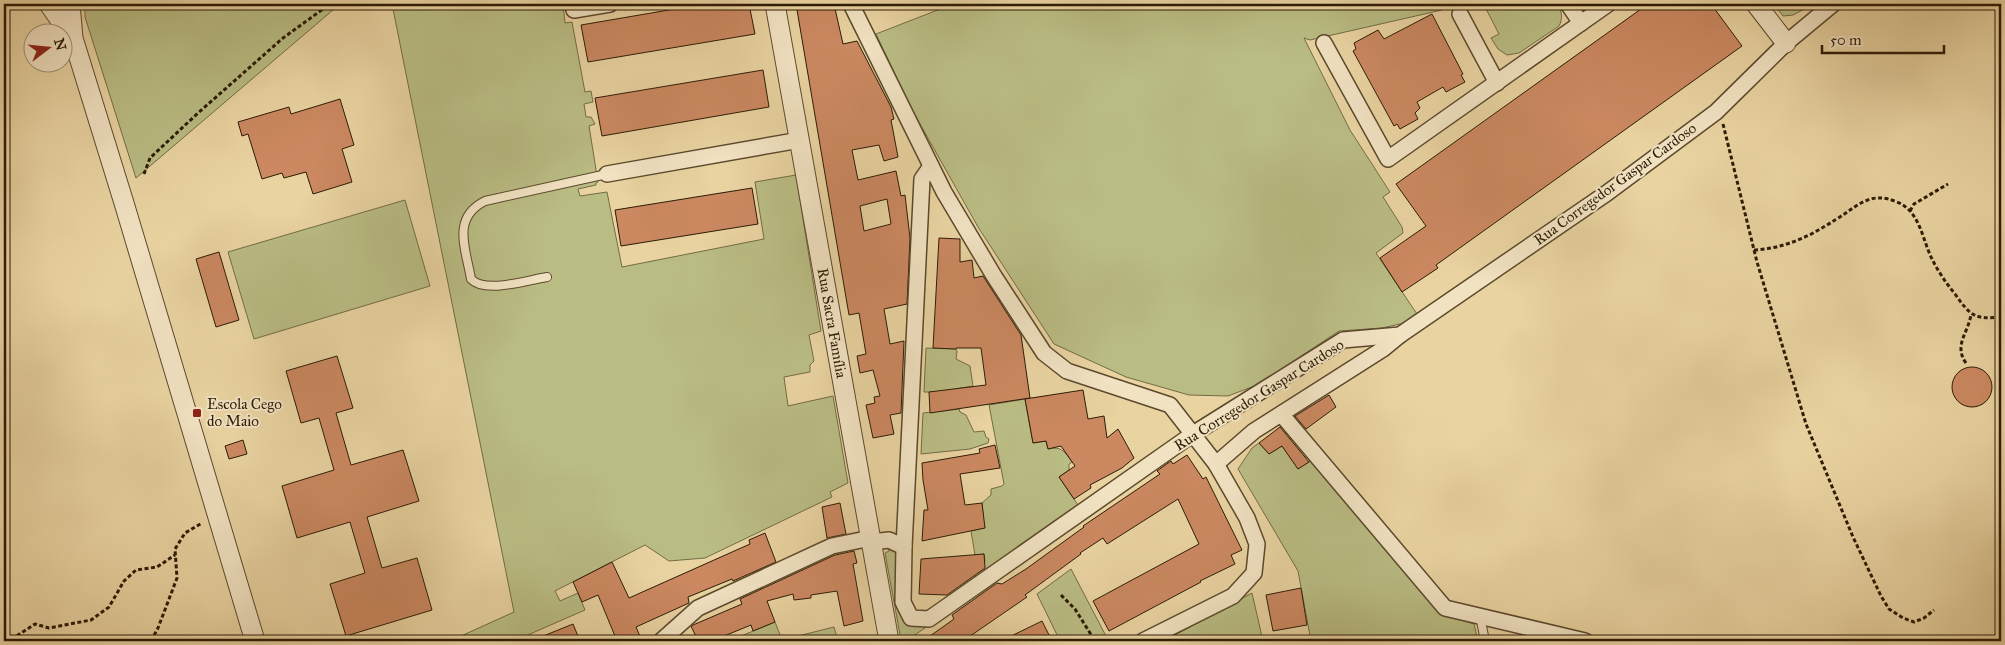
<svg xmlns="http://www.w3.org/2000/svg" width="2005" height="645" viewBox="0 0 2005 645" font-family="'IM FELL Great Primer',serif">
<rect width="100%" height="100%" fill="#e9d3a1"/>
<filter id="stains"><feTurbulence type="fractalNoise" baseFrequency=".004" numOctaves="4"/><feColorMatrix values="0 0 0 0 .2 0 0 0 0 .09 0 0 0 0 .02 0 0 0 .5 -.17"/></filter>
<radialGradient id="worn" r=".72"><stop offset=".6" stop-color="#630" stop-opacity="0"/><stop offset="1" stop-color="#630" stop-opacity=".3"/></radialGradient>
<g fill="#b9bc83" stroke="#726c44">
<path d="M85,4H340L136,178L85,17Z"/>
<path d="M392,4H563L565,23L572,22L585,92L591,91L593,102L584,104L586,117H591L595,124L589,126L598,182L596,183V185L578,189L580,196L607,192L622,267L764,239L755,182L796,175L821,331L809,335L814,361L810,365V372L784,377L788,406L833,396L848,483L830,492L832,497L705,558L669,561L645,545L555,591L560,601L578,593L585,610L514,641H450L514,612Z"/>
<path d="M953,4H1457L1442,10L1310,40L1304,38L1350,130L1390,192L1383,197L1402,227L1403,233L1376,253L1417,314L1404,323L1382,328L1339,331L1257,385L1228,396L1189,395L1126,377L1054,344L978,227L911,108L876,34Z"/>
<path d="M1472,4H1557C1562,10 1563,19 1559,26L1519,53L1507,55L1498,49L1491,38L1499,34L1485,7L1476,10Z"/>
<path d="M1774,4H1814L1793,15L1783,16Z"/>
<path d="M405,200L430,286L254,339L228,252Z"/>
<path d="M926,348L956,349L957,351L956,359L970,366L973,386L938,392H924Z"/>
<path d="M1025,399L1033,443L1046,441L1048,449C1062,446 1064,451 1072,462L1069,464V470L1059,477L1078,505L977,577L971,575L985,561L984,554L975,555L971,531L984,528L982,503L991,495V489L1002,486L1004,484L989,405Z"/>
<path d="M959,409L960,412L966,415L974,432L984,431L986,437L989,439L988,443L970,449L921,454L923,413Z"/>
<path d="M1259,443L1269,454L1282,446L1298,469L1312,460L1442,614L1474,624L1478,641H1311L1298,571L1238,469L1252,448Z"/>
<path d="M888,547L897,551V592L924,624L925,628L906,641L901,640L885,553L889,551Z"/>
<path d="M1071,569L1107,638L1100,641H1060L1037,594Z"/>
<path d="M1252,593L1263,641H1164Z"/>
<path d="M775,622L782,640L834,627L838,641H729Z"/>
</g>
<g fill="#cb8861" stroke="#2c1b05" fill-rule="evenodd">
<path d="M704,4H749L755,34L588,62L581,25Z"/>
<path d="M796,4H834L843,44L857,41L891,107L894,119L891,120L898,157L884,161L879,145L852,150L858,180L896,171L901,196L905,195L910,238L907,304L884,309L890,344L904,341L901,413L890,415L894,434L873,438L866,405L875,403L874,397L880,396L873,370L860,373L857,356L866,354L859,313L849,315ZM887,199L891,224L864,231L860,206Z"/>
<path d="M1648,4H1711L1742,46L1436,265L1438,268L1402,292L1380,258L1426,226L1396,184Z"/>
<path d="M1432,14L1463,74L1461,75L1465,82L1446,92L1443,87L1417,102L1420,108L1415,113L1418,119L1400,129L1397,124L1394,126L1353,51L1356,49L1354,43L1378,30L1384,39Z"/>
<path d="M763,70L769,107L602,136L595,98Z"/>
<path d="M340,99L354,145L342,149L352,182L313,194L306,172L284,178L282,173L262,179L248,134L242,136L238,122L289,107L291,114Z"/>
<path d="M752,188L758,224L621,246L615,210Z"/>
<path d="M939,238L960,239V262L972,260L974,278L983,276L1021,335L1030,398L930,413L929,392L986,385L981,348H956V349L933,348Z"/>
<path d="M219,252L239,320L216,327L196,259Z"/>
<path d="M337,356L353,408L336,413L351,465L403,450L419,501L367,517L382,568L417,558L432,610L346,636L330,584L365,573L350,522L297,538L282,486L334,470L319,418L301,423L286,371Z"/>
<circle cx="1972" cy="387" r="20"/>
<path d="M1083,390L1088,419L1104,416L1107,438L1118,429L1134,458L1122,468L1090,485L1091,488L1074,499L1059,477L1075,466L1061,446L1048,449L1046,441L1033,443L1025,399Z"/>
<path d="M1329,395L1336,407L1306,429L1295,416Z"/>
<path d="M1280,427L1309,462L1298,469L1282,446L1269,454L1259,443Z"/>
<path d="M243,440L247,454L229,459L225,446Z"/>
<path d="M995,445L1000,468L960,474L965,505L982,503L985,528L922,541L924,510H928L923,480L922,463L980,453L979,449Z"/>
<path d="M1187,455L1203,479L1206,477L1242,550L1231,555L1235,564L1200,581L1201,582L1109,631L1093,601L1199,544L1178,499L1107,544L1103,538L1080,553L1081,554L1025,595L1027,597L963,641H923L954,619L952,615L997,583L1002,584L1026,569L1084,527L1083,526L1160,474L1157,471L1171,461L1173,464Z"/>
<path d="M840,503L846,534L827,538L822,507Z"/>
<path d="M765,533L776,562L733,581L732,579L688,597L689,603L636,627L642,641H617L598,595L582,602L573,582L612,562L629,598L750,544L749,540Z"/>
<path d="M854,551L857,563L853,564L863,621L844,626L837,591L811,595V598L794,600L793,594L767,601L775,622L753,631L751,625L712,641H698L691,626L693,625L742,604L740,599L835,555Z"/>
<path d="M984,554L985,568L947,595L919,594L921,559Z"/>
<path d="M1301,588L1307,625L1273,631L1266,595Z"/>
<path d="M1042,621L1052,641H1001Z"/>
<path d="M573,624L580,641H531Z"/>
</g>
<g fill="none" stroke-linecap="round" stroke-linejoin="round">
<g stroke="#5b492c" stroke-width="10">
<g id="service">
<path d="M547,277C528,280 485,294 471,279C466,249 451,218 485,201L607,174"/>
<path d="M1480,616L1485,641"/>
</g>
</g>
<g stroke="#5b492c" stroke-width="18">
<g id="minor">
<path d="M851,4L944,192L994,276L1044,353L1067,371L1170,405L1216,464L1247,518L1257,544L1254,573L1233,596L1143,641"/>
<path d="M1568,4L1581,23"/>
<path d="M574,10L610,4"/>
<path d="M1460,14L1497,83"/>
<path d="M1324,43L1388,159L1608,4"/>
<path d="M607,174L800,140"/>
<path d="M1282,415L1445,608L1585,641"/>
<path d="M1216,464L1254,431L1383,349L1400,335"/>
<path d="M871,542L889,540L904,547L903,602L911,618L929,619L1193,434L1343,340L1400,335L1607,193L1716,112L1786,43L1833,4"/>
<path d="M904,547L922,179L931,166"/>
<path d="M661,641L698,608L832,546L871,538"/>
</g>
</g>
<g stroke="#5b492c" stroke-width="21">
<g id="tertiary">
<path d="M49,4L72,37"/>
<path d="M70,4L73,38L124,203L255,641"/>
<path d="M775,4L889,641"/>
<path d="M1756,4L1786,43"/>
</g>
</g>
<g stroke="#2c1b05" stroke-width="3" stroke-dasharray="4 2.5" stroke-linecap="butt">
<path d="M1723,124L1757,262L1806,424L1853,537L1881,596L1889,609L1903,618L1914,622L1924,618L1934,610"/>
<path d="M144,174L150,158L198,113L283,38L330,4"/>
<path d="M1910,211L1914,204L1948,184"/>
<path d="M1754,250C1776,249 1796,242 1815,232C1822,228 1829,224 1835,220C1857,207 1869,190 1897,202C1920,211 1922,239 1932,259C1938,271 1946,283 1955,294C1970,315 1974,320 2001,317"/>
<path d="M1966,363C1953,345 1969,332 1971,314"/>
<path d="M1061,595L1075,609L1095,641"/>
<path d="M5,641L18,635L35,624L49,628L91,620L109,607L124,581L136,570L157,567L175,555"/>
<path d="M151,641L158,628L177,578L175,549L185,533L202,523"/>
</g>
<use href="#service" stroke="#f1e2c2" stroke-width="8"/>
<use href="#minor" stroke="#f1e2c2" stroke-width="15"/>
<use href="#tertiary" stroke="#f1e2c2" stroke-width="19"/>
</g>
<rect fill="#8f2418" stroke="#f1e2c2" stroke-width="2" x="192" y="408" width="10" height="10" rx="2.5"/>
<g text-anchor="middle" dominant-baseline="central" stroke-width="4" stroke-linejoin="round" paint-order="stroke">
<g font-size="15" fill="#2c1b05" stroke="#f1e2c2">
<text transform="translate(1615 184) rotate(-36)">Rua Corregedor Gaspar Cardoso</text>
<text transform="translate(832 323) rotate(80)">Rua Sacra Família</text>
<text transform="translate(1259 395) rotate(-32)">Rua Corregedor Gaspar Cardoso</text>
</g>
<g font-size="15" fill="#2c1b05" stroke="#f1e2c2" text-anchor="start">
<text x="207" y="404">Escola Cego<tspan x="207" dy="17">do Maio</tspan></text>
</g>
</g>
<rect width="2005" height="645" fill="none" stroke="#e9d3a1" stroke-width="20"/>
<rect x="5" y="5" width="1995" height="635" fill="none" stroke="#2c1b05" stroke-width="2.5"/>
<rect x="10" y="10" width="1985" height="625" fill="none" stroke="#2c1b05"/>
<g transform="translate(48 48) rotate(74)"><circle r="24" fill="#f1e2c2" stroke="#a29276"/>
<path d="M0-4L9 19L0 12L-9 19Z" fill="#8f2418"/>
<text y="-8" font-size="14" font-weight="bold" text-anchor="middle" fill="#2c1b05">N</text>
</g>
<path d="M1822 45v8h122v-8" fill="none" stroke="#2c1b05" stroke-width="2.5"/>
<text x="1830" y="45" font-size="15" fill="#2c1b05" stroke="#f1e2c2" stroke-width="4" paint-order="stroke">50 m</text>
<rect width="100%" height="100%" filter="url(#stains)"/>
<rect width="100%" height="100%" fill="url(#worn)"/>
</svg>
